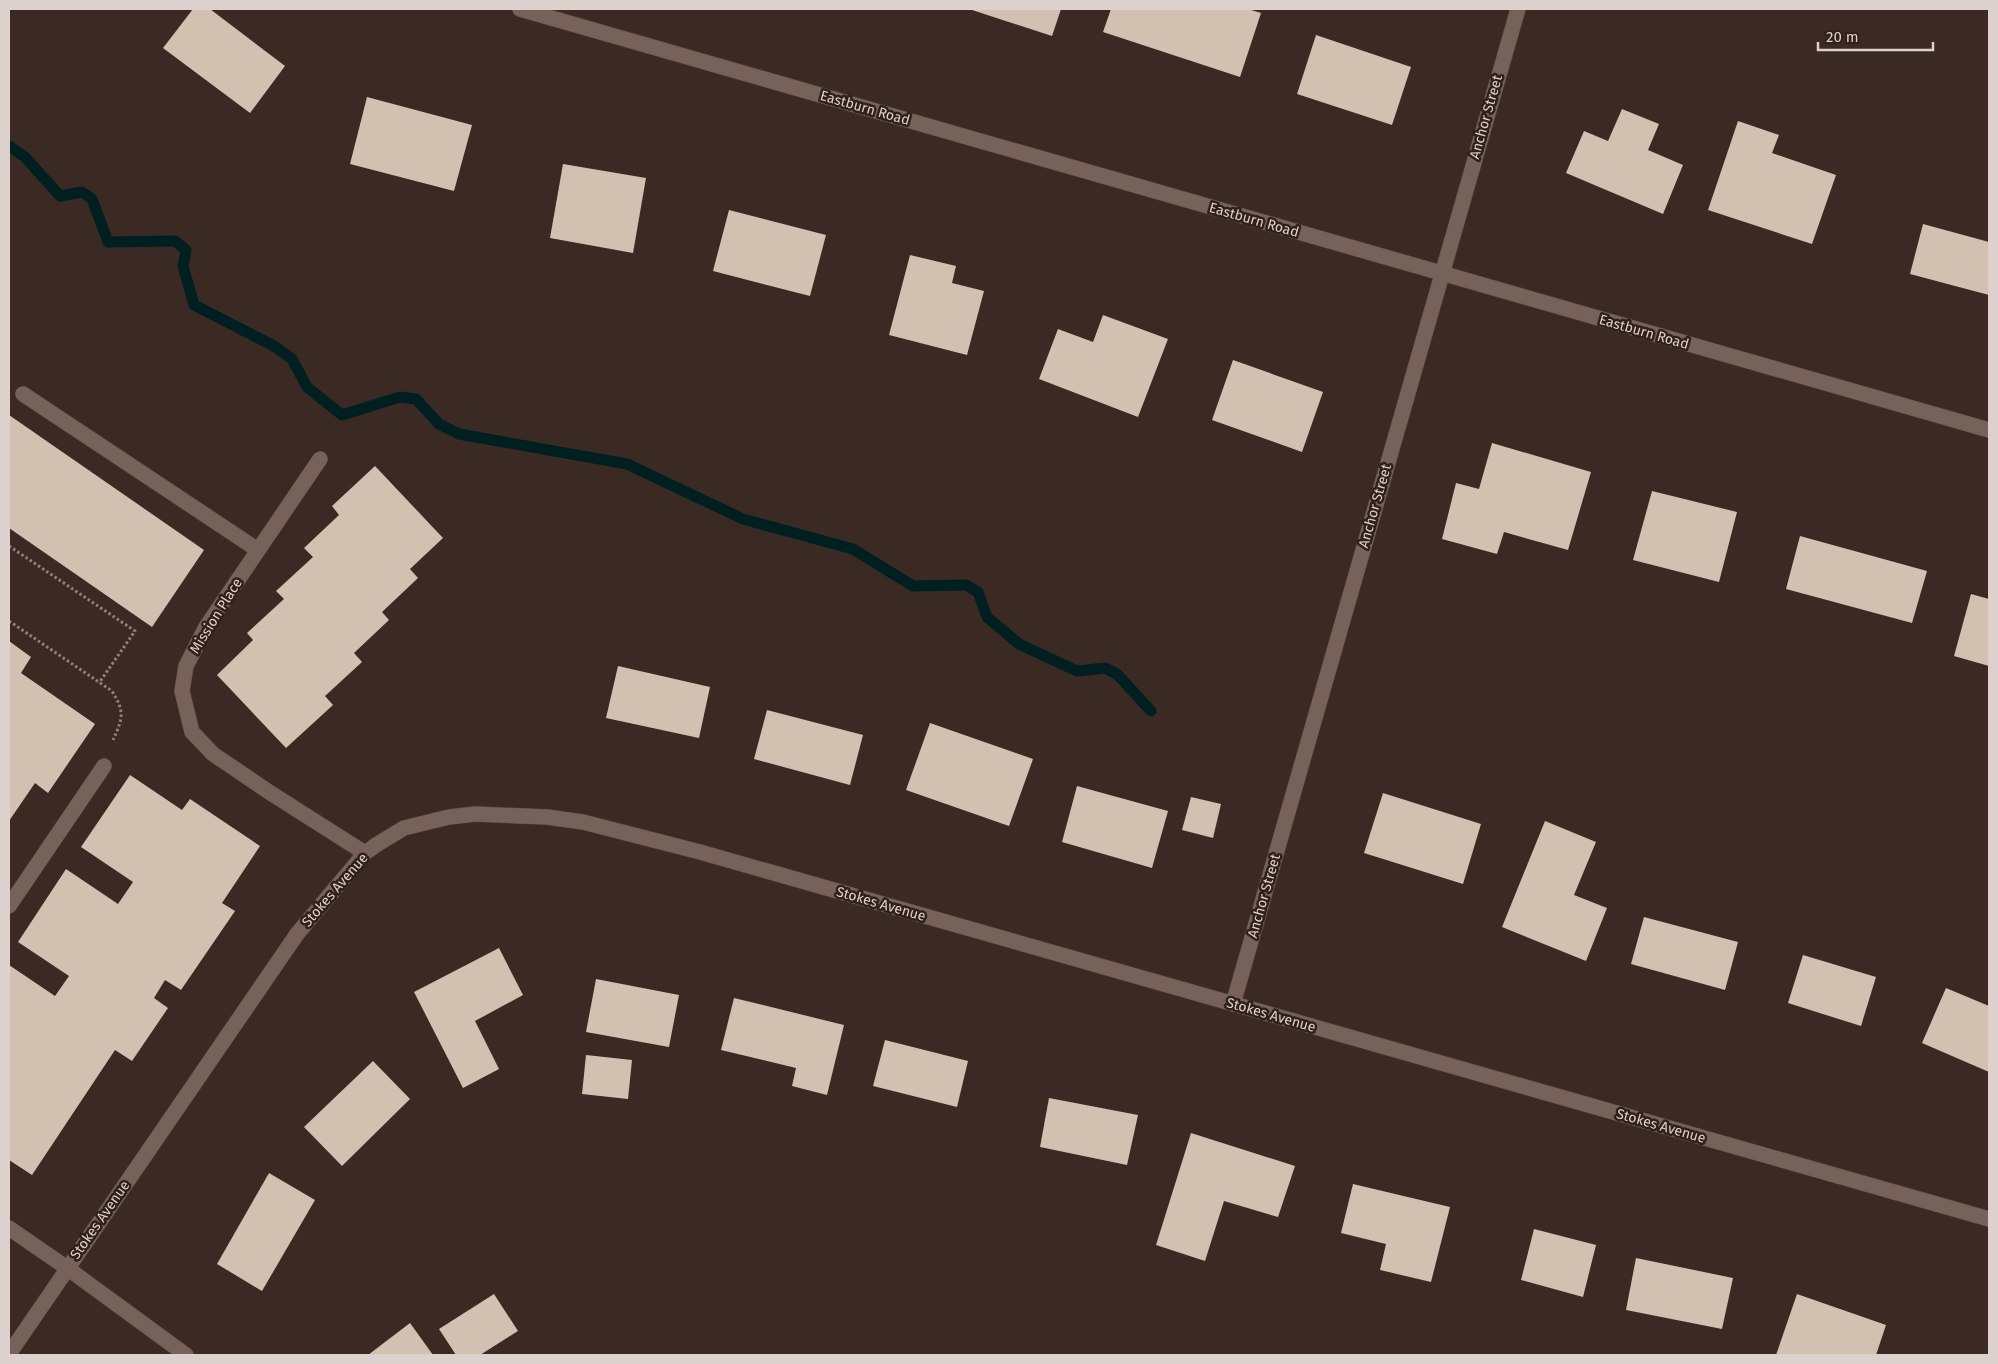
<svg xmlns="http://www.w3.org/2000/svg" width="1998" height="1364" viewBox="0 0 1998 1364" font-family="'Fira Sans',sans-serif">
<rect width="100%" height="100%" fill="#3b2a23"/>
<g fill="none" stroke-linecap="round" stroke-linejoin="round">
<path stroke="#001f20" stroke-width="11" d="M9,146L25,157L60,196L82,192L92,199L108,242L175,241L186,250L183,266L194,305L274,346L292,359L307,387L342,415L400,397L416,399L439,424L459,434L627,464L743,519L853,549L913,586L966,585L978,592L987,617L1019,644L1077,671L1105,668L1117,674L1151,711"/>
</g>
<g fill="#d1c1b1">
<path d="M193,9H210L285,66L250,113L163,48Z"/>
<path d="M969,9H1061L1052,36Z"/>
<path d="M1111,9H1248L1261,13L1240,77L1103,32Z"/>
<path d="M1316,35L1411,67L1392,125L1297,94Z"/>
<path d="M367,97L472,125L454,191L350,164Z"/>
<path d="M1622,109L1659,124L1648,150L1683,165L1663,214L1566,173L1584,131L1608,141Z"/>
<path d="M1738,121L1779,135L1772,153L1836,175L1812,244L1708,210Z"/>
<path d="M563,164L646,178L633,253L550,238Z"/>
<path d="M729,210L826,235L810,296L713,271Z"/>
<path d="M1923,224L1989,242V295L1910,274Z"/>
<path d="M910,255L956,266L952,283L984,291L967,355L889,335Z"/>
<path d="M1103,315L1168,339L1138,417L1039,379L1058,329L1093,342Z"/>
<path d="M1233,360L1323,392L1302,452L1212,420Z"/>
<path d="M9,415L204,550L152,627L9,528Z"/>
<path d="M1492,443L1591,472L1568,550L1504,532L1497,554L1442,539L1456,483L1479,489Z"/>
<path d="M375,466L443,538L410,569L418,578L382,612L389,620L354,653L362,662L325,696L333,705L286,748L217,675L253,640L247,633L284,599L276,591L313,557L304,548L339,515L332,506Z"/>
<path d="M1652,491L1737,512L1719,582L1633,560Z"/>
<path d="M1800,536L1927,571L1912,623L1786,589Z"/>
<path d="M1971,594L1989,599V666L1954,656Z"/>
<path d="M9,641L31,657L21,673L95,724L48,793L35,783L9,821Z"/>
<path d="M618,666L710,687L699,738L606,718Z"/>
<path d="M767,710L863,735L850,785L754,759Z"/>
<path d="M930,723L1033,759L1009,826L906,790Z"/>
<path d="M130,775L182,810L190,799L260,846L222,903L235,911L181,990L165,980L154,998L168,1008L132,1061L115,1050L32,1175L9,1160V965L55,996L69,976L18,942L66,869L118,904L133,882L81,847Z"/>
<path d="M1077,786L1168,811L1152,868L1062,842Z"/>
<path d="M1383,793L1481,824L1463,884L1364,853Z"/>
<path d="M1191,797L1221,804L1213,838L1182,830Z"/>
<path d="M1545,821L1596,842L1574,895L1607,908L1586,961L1502,927Z"/>
<path d="M1644,917L1738,942L1725,990L1631,964Z"/>
<path d="M499,948L523,995L475,1021L499,1069L463,1088L414,992Z"/>
<path d="M1803,955L1876,977L1861,1026L1788,1003Z"/>
<path d="M596,979L679,995L669,1047L586,1032Z"/>
<path d="M1946,988L1989,1006V1072L1922,1043Z"/>
<path d="M734,998L844,1025L827,1095L792,1086L796,1068L721,1050Z"/>
<path d="M885,1040L968,1061L957,1107L873,1086Z"/>
<path d="M586,1055L632,1060L628,1099L582,1094Z"/>
<path d="M373,1061L410,1099L342,1166L304,1127Z"/>
<path d="M1049,1098L1138,1115L1127,1165L1040,1147Z"/>
<path d="M1191,1133L1295,1166L1278,1217L1224,1201L1205,1261L1156,1245Z"/>
<path d="M269,1173L315,1200L262,1291L217,1264Z"/>
<path d="M1353,1184L1450,1207L1431,1282L1380,1270L1386,1244L1341,1233Z"/>
<path d="M1534,1229L1596,1245L1583,1297L1521,1280Z"/>
<path d="M1636,1258L1733,1278L1722,1329L1626,1310Z"/>
<path d="M494,1294L518,1331L480,1355H456L439,1329Z"/>
<path d="M1797,1294L1886,1325L1876,1355H1776Z"/>
<path d="M410,1323L433,1355H368Z"/>
</g>
<g fill="none" stroke-linecap="round" stroke-linejoin="round">
<g stroke="#564742" stroke-width="16">
<path id="lane" d="M23,394L258,550"/>
</g>
<g stroke="#564742" stroke-width="16">
<g id="street">
<path d="M520,9L1989,430"/>
<path d="M320,459L206,627L186,666L182,691L192,732L213,754L269,792L365,853"/>
<path d="M9,906L104,766"/>
<path d="M1233,1004L1518,9"/>
<path d="M9,1228L67,1268L186,1355"/>
<path d="M9,1354L297,934L365,853L376,845L404,828L449,817L475,814L547,817L583,822L700,852L1989,1219"/>
</g>
</g>
<g stroke="#90827c" stroke-width="3" stroke-dasharray="2.5 2.5" stroke-linecap="butt">
<path d="M9,546L135,631L99,683"/>
<path d="M9,621L112,691C125,712 123,718 113,740"/>
</g>
<use href="#lane" stroke="#76625a" stroke-width="15"/>
<use href="#street" stroke="#76625a" stroke-width="15"/>
</g>
<g text-anchor="middle" dominant-baseline="central" stroke-width="5" stroke-linejoin="round" paint-order="stroke">
<g font-size="14" fill="#dcd1cc" stroke="#31201a">
<text transform="translate(865 108) rotate(16)">Eastburn Road</text>
<text transform="translate(1486 117) rotate(-74)">Anchor Street</text>
<text transform="translate(1254 220) rotate(16)">Eastburn Road</text>
<text transform="translate(1644 332) rotate(16)">Eastburn Road</text>
<text transform="translate(1375 506) rotate(-74)">Anchor Street</text>
<text transform="translate(216 616) rotate(-58)">Mission Place</text>
<text transform="translate(335 890) rotate(-49)">Stokes Avenue</text>
<text transform="translate(1264 896) rotate(-74)">Anchor Street</text>
<text transform="translate(881 904) rotate(16)">Stokes Avenue</text>
<text transform="translate(1271 1015) rotate(16)">Stokes Avenue</text>
<text transform="translate(1661 1126) rotate(16)">Stokes Avenue</text>
<text transform="translate(100 1220) rotate(-55)">Stokes Avenue</text>
</g>
</g>
<rect width="1998" height="1364" fill="none" stroke="#dcd1cc" stroke-width="20"/>
<path d="M1818 42v8h115v-8" fill="none" stroke="#dcd1cc" stroke-width="2.5"/>
<text x="1826" y="42" font-size="15" fill="#dcd1cc" stroke="#31201a" stroke-width="4" paint-order="stroke">20 m</text>
</svg>
